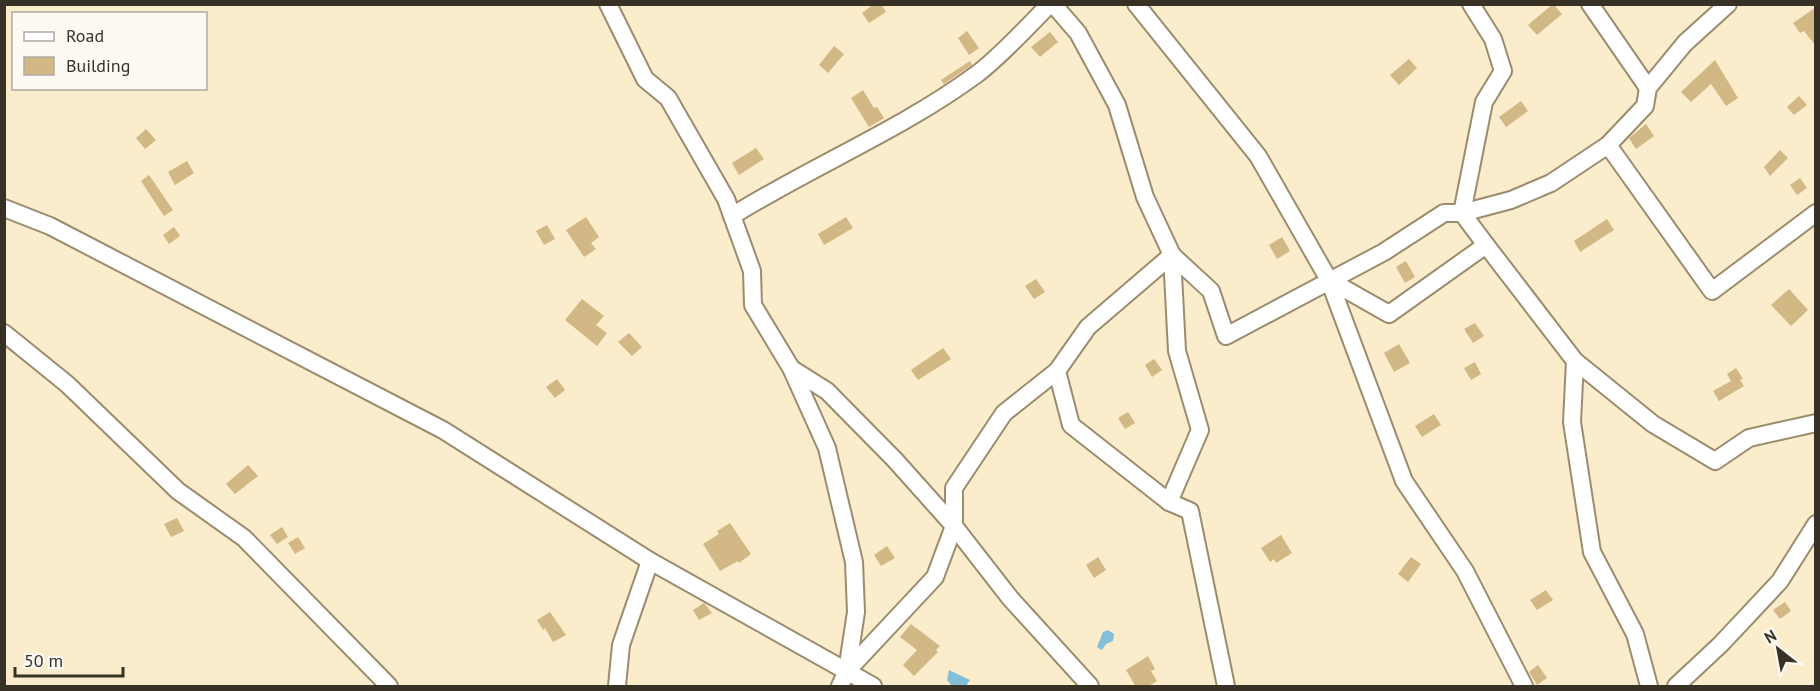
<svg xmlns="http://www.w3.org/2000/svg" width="1820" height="691" viewBox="0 0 1820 691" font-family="'PT Sans',sans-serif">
<rect width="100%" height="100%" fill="#fbeccb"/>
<g fill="#82bfdb">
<path d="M1108,630L1114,634L1113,641L1106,644L1102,650L1097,647L1103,632Z"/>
<path d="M949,670L970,680L967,684L969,686H952L947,680Z"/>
</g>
<g fill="#d1b884">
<path d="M874,4H881L886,12L869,23L862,13Z"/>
<path d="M1553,4L1562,14L1537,35L1528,25Z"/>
<path d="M1815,8V45L1804,31L1800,33L1793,23Z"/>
<path d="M967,31L979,48L969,55L958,38Z"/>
<path d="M1050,32L1058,42L1040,57L1031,47Z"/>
<path d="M834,46L844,54L828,73L819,65Z"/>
<path d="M1409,59L1417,68L1399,85L1390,75Z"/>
<path d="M1715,60L1738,98L1726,106L1711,84L1691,102L1681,92Z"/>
<path d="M970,61L972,65L944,84L941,80Z"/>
<path d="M863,90L874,108L877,107L884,118L869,127L851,98Z"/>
<path d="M1799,96L1807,105L1794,115L1787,107Z"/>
<path d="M1521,101L1528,111L1506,127L1499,117Z"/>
<path d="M1646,124L1654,136L1636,149L1629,138Z"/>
<path d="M146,129L156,140L145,149L136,138Z"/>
<path d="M756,148L764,159L739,175L732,163Z"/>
<path d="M1780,150L1788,158L1770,176L1764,167Z"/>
<path d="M187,161L194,173L175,185L168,172Z"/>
<path d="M149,175L173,210L164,216L141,181Z"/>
<path d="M1800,178L1807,188L1797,195L1790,185Z"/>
<path d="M586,217L599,237L591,243L596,249L584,257L566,230Z"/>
<path d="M846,217L853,228L824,245L818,234Z"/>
<path d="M1607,219L1614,230L1580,252L1574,241Z"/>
<path d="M547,225L555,239L544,245L536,231Z"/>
<path d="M174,227L180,236L169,244L163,235Z"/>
<path d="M1282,237L1290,251L1277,259L1269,245Z"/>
<path d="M1406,261L1415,277L1405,283L1396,267Z"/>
<path d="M1036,279L1045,292L1034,299L1025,286Z"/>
<path d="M1789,289L1808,310L1791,326L1771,305Z"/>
<path d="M582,299L604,316L596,325L607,333L597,346L565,320Z"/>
<path d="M1475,323L1484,336L1473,343L1464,329Z"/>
<path d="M629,333L642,347L632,356L618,342Z"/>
<path d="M1399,344L1410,363L1394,372L1384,353Z"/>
<path d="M943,348L951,359L918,380L911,370Z"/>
<path d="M1154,359L1162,370L1152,377L1145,365Z"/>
<path d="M1475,362L1481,374L1471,380L1464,368Z"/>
<path d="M1736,368L1743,379L1740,380L1744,386L1719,401L1713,391L1731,381L1727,374Z"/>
<path d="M557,379L565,390L555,398L546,387Z"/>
<path d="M1128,412L1135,423L1125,429L1118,418Z"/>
<path d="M1434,414L1441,425L1422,437L1415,426Z"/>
<path d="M248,465L258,476L235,494L226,484Z"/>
<path d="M177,518L184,531L171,537L164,524Z"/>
<path d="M730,523L751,554L739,563L738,561L720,571L703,544L719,534L717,531Z"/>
<path d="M282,527L288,537L277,544L270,535Z"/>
<path d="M1281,535L1292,553L1276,563L1274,559L1270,562L1261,548Z"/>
<path d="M298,537L305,548L295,554L288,543Z"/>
<path d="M887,546L895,558L881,566L874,555Z"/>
<path d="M1098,557L1106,570L1094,578L1086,565Z"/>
<path d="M1411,557L1421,564L1408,582L1398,574Z"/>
<path d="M1546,590L1553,600L1537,610L1530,600Z"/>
<path d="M1785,602L1791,611L1780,619L1773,610Z"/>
<path d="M704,603L712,613L699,620L693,610Z"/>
<path d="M550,612L566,635L553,642L545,628L543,630L537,620Z"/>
<path d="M911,624L940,646L936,650L938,652L914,676L903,665L917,650L900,637Z"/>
<path d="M1148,656L1155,669L1151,671L1157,681L1147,687H1136L1126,670Z"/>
<path d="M1538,665L1547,678L1537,685L1529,672Z"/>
</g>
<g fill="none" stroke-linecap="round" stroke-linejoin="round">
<g stroke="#9b8c6e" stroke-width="20">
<g id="minor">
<path d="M608,4L645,79L668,98L726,199L752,271L753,305L791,368L827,448L854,562L856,612L847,671L840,686"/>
<path d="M1053,4L1078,33L1117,105L1145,197L1172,255L1177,351L1200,430L1169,502L1190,511L1226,686"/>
<path d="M1136,4L1258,156L1329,280L1404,481L1465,571L1524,686"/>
<path d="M1471,4L1493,39L1503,71L1484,102L1462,213L1486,245"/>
<path d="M1590,4L1648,88"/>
<path d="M1608,145L1645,106L1648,88L1685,43L1728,4"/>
<path d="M4,208L50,226L443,430L650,561L873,686"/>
<path d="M732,216C812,166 901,130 977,74C1001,56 1028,26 1050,4"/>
<path d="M1172,255L1211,291L1226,336L1384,252L1444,213H1462L1511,200L1551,183L1608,145L1712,291L1816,213"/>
<path d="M1329,280L1389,314L1486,245L1575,361L1653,424L1715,461L1749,438L1816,423"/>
<path d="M4,333L67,384L178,491L244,538L389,686"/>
<path d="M1575,361L1572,422L1592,552L1635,634L1649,686"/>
<path d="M792,369L827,391L895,460L954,526L1010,598L1090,686"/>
<path d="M1057,371L1071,425L1169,502"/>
<path d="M847,671L935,577L954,526V488L1004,413L1057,371L1088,327L1172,255"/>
<path d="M617,686L621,645L650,561"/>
<path d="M1676,686L1721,644L1780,581L1816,524"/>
</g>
</g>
<use href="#minor" stroke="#fff" stroke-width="16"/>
</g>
<rect width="1820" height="691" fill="none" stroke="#383226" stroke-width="12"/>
<rect x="12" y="12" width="195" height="78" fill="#fdfaf4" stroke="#aeaaa2" stroke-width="1.5"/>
<rect x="24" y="32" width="30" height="9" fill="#ffffff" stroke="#aeaaa2" stroke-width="1.5"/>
<text x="66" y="42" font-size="18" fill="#383226">Road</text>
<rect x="24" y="57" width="30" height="18" fill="#d1b884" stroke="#aeaaa2" stroke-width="1.5"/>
<text x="66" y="72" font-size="18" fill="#383226">Building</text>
<g transform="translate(1778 649) rotate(329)" stroke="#fdfaf4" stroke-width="4.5" paint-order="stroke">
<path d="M0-4.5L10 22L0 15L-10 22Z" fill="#383226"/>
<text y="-9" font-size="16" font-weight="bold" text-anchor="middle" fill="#383226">N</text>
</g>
<path d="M15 667v9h108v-9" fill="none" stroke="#383226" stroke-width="3"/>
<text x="24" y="667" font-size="18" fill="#383226" stroke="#fdfaf4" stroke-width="4.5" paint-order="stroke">50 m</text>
</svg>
